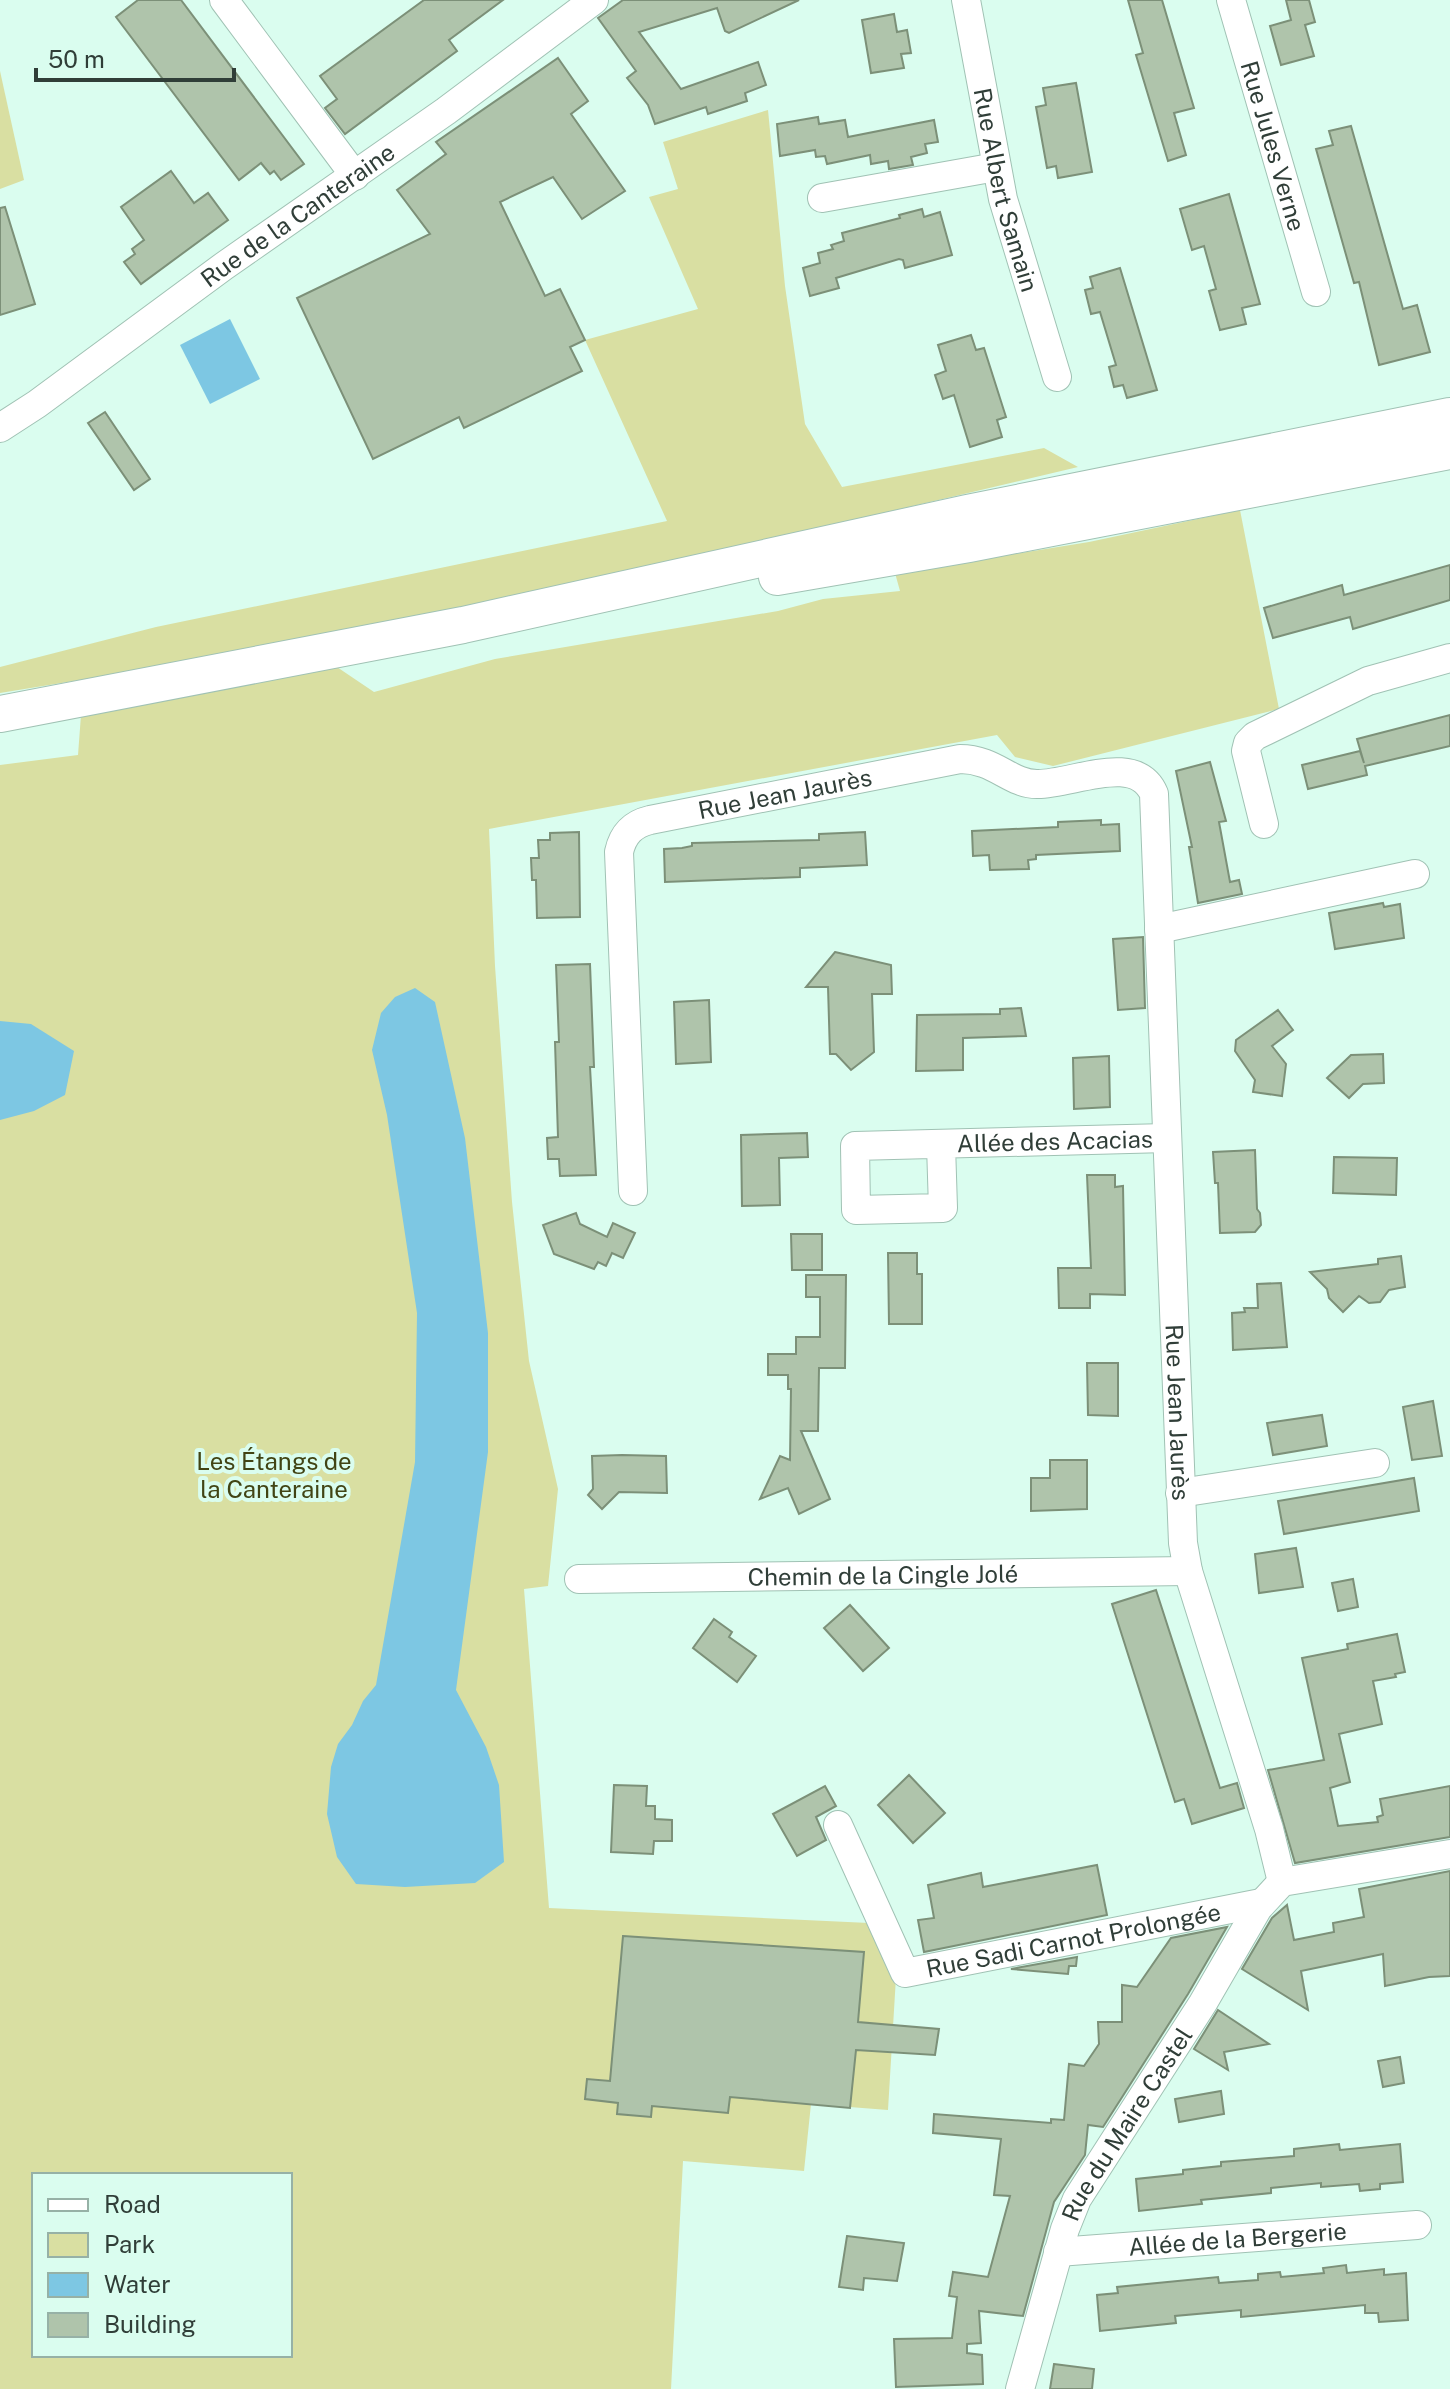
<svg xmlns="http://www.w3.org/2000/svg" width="1450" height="2389" viewBox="0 0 1450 2389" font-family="'Public Sans',sans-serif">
<rect width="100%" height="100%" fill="#dafdef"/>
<g fill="#d9dfa2" fill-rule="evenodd">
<path d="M0,71L24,180L0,189Z"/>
<path d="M768,110L785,286L805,424L842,487L1044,448L1078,467L608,578L221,657L0,693V667L156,627L667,521L585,340L698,309L649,197L678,189L663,142Z"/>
<path d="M1240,510L1279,709L1053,766L1015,757L997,735L489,829L495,966L512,1202L529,1361L558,1489L548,1586L524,1589L549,1908L869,1923L896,1977L888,2110L811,2104L804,2171L683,2161L671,2389H0V765L78,755L81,715L331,663L374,692L495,659L778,611L823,599L900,591L895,573L1089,542ZM34,2175H290V2355H34Z"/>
</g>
<g fill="#7dc7e3">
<path d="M230,319L260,379L210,404L180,345Z"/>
<path d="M415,988L435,1002L465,1138L488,1333V1452L456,1690L486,1747L499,1785L504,1862L475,1883L405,1887L356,1884L337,1857L327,1814L331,1767L338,1744L352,1725L363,1701L376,1685L415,1462L417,1313L387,1115L372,1050L381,1013L395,997Z"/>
<path d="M0,1021L31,1024L74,1051L65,1095L34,1111L0,1120Z"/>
</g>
<g fill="#afc4ab" stroke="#7c9078" stroke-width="2">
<path d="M138,0H181L304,164L281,180L274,171L270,174L261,163L239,180L116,17Z"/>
<path d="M424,0H503L449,40L457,51L345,134L325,108L337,99L320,76Z"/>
<path d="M623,0H799L729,33L725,31L717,8L639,32L681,89L758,62L766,85L745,93L747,101L708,114L706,107L655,124L648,105L627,78L636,71L598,18Z"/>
<path d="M1128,0H1162L1194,108L1174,113L1186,155L1168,161L1136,55L1143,53Z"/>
<path d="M1286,0H1309L1315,22L1305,25L1314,56L1281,65L1270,26L1291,20Z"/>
<path d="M894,14L897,32L907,30L911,53L901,54L904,68L871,73L862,20Z"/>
<path d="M558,58L588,101L571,114L625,191L582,219L553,177L500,202L545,296L560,289L585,340L570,347L582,371L464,428L459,417L373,459L297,298L430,234L397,190L446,154L436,142Z"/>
<path d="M1076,83L1092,172L1058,178L1056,166L1047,168L1036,107L1046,105L1043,88Z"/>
<path d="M818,117L819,124L845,120L848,137L934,120L938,142L925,144L927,153L911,157L913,165L889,169L888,161L871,164L870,155L827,164L825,156L816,157L815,150L780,156L777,124Z"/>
<path d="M1351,126L1403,309L1417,305L1430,352L1379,365L1359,282L1354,283L1316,149L1333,145L1329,131Z"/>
<path d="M171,171L194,203L208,193L228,220L141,284L124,262L135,254L132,249L144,240L121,207Z"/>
<path d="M1229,194L1260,304L1242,308L1246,324L1220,330L1209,291L1216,289L1204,246L1192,250L1180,209Z"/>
<path d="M5,207L35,304L0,315V208Z"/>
<path d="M922,209L924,217L940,212L952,255L905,268L903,260L899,259L836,278L839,288L810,296L803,268L820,263L818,253L833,249L831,245L844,241L842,233L900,218L899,215Z"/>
<path d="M1120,268L1157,390L1127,398L1123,385L1114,387L1109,367L1116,365L1100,312L1091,314L1085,290L1093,288L1090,277Z"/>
<path d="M971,335L976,350L984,348L1006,417L997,420L1002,437L970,447L954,395L943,399L935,375L946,371L938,345Z"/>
<path d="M105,412L150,479L134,490L88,423Z"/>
<path d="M1450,565V600L1353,629L1350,617L1273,638L1264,608L1342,585L1344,595Z"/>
<path d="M1450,715V746L1365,766L1367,775L1308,789L1302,765L1360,751L1364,763L1357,739Z"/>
<path d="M1210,762L1226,821L1219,822L1230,882L1239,880L1242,894L1198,903L1189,847H1192L1176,771Z"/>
<path d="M1101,820V825L1119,824L1120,851L1036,855V859L1028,860L1029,869L990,870L989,855L973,856L972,831L1058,827V822Z"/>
<path d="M579,832L580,917L537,918L536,880H532L531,858H539L538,840H550V833Z"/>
<path d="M865,832L867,865L800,868V877L665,882L664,849L682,848L692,846V843L819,840V834Z"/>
<path d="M1383,903L1384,907L1400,904L1404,938L1335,949L1329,913Z"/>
<path d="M1143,937L1145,1008L1118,1010L1113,939Z"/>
<path d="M835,952L891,965L892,994H872L874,1052L851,1070L836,1054H830L828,987H806Z"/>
<path d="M590,964L594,1067H590L596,1175L560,1176L559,1159H548L547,1138L558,1137L555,1042H559L556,965Z"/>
<path d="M709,1000L711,1062L676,1064L674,1002Z"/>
<path d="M1021,1008L1026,1036L963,1038V1070L916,1071L917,1015L1000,1014V1009Z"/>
<path d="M1278,1010L1293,1030L1272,1046L1286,1064L1282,1096L1253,1092L1255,1080L1235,1051L1236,1040Z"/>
<path d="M1383,1054L1384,1083L1363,1084L1349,1098L1327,1078L1351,1055Z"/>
<path d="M1109,1056L1110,1107L1074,1109L1073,1058Z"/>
<path d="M807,1133L808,1157L779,1158L780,1205L742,1206L741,1135Z"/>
<path d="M1255,1150L1257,1209L1260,1213L1261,1225L1255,1232L1220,1233L1218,1183H1215L1213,1152Z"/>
<path d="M1334,1157L1397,1158L1396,1195L1333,1193Z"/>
<path d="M1087,1175H1115V1187L1123,1186L1125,1295L1090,1294V1308H1059L1058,1268H1091Z"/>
<path d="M576,1213L580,1224L607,1237L613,1223L635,1233L623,1258L612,1253L606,1266L598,1262L594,1269L554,1254L543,1225Z"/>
<path d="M791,1234H822V1270H792Z"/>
<path d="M888,1253H917V1274H922V1324H889Z"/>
<path d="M1401,1256L1405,1287L1389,1290L1380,1302L1369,1303L1359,1296L1343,1312L1329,1298L1327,1289L1310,1272L1378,1264V1259Z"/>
<path d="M806,1275H846L845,1368H819L818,1431H801L830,1499L799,1514L788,1488L760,1499L780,1456L790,1460L791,1389H788V1375H768V1354H796V1337H820V1297H806Z"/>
<path d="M1281,1283L1287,1347L1233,1350L1232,1313L1245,1312L1244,1308H1258L1257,1284Z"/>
<path d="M1087,1363H1118V1416L1088,1415Z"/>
<path d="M1433,1401L1442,1456L1412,1460L1403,1407Z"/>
<path d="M1322,1415L1327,1446L1273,1455L1267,1423Z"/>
<path d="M622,1455L666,1456L667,1493L619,1492L602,1509L588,1495L593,1489L592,1456Z"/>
<path d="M1050,1460H1087V1509L1031,1511V1478H1050Z"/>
<path d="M1414,1478L1419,1511L1284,1534L1278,1501Z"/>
<path d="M1296,1548L1303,1587L1259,1593L1255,1554Z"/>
<path d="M1353,1579L1358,1607L1338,1611L1332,1583Z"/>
<path d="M1156,1590L1220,1788L1237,1783L1244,1808L1192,1824L1184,1799L1175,1802L1112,1604Z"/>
<path d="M850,1605L889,1648L863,1671L824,1628Z"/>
<path d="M714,1619L732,1632L729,1637L756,1656L737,1682L693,1648Z"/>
<path d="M1397,1634L1405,1672L1395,1674L1396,1677L1373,1681L1382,1724L1339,1734L1350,1782L1330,1788L1338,1826L1378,1822L1377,1817L1383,1815L1380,1799L1450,1786V1837L1295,1863L1268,1770L1324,1760L1302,1658L1348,1649L1347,1644Z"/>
<path d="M909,1775L945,1813L913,1843L878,1805Z"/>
<path d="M614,1785L647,1786L646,1806H655V1819L672,1820V1841H654L653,1854L611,1852Z"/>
<path d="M825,1786L836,1806L816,1817L826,1840L797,1856L773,1814Z"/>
<path d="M1097,1865L1107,1915L924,1952L918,1920L934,1918L928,1885L981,1873L983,1887Z"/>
<path d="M1450,1871V1976L1429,1977L1385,1986L1383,1954L1301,1971L1308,2010L1242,1969L1272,1918L1287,1905L1294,1940L1334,1932L1333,1923L1364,1917L1359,1889Z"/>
<path d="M1227,1927L1188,1994L1103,2127L1088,2125L1085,2155L1054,2202L1023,2316L979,2311L981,2343L967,2344V2353L982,2355L983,2384L896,2387L894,2339L952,2338L957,2297L949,2296L953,2272L988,2277L1010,2196L994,2195L1001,2139L933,2133L934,2114L1051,2123V2119L1064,2120L1069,2064L1084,2066L1099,2044L1098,2022H1122V1985L1137,1987L1171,1938Z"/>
<path d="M623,1936L864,1952L858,2022L939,2029L935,2055L856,2050L850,2108L730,2097L728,2113L652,2106L651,2117L617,2114L618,2103L585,2099L587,2079L610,2081Z"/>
<path d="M1077,1957L1076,1966H1069L1068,1974L1011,1969Z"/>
<path d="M1218,2010L1269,2044L1224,2052L1228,2070L1194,2049Z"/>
<path d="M1400,2057L1404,2083L1383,2087L1378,2061Z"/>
<path d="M1221,2091L1224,2114L1179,2122L1175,2099Z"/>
<path d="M1339,2144L1340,2150L1400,2144L1403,2182L1380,2184V2189L1360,2191L1359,2184L1321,2187V2183L1271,2188V2193L1201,2200L1202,2204L1139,2211L1136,2179L1183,2174V2170L1221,2166V2162L1294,2156V2149Z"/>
<path d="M847,2236L904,2243L897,2281L864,2278L863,2290L839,2287Z"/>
<path d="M1346,2265L1347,2273L1384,2269V2275L1406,2273L1408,2320L1379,2322L1378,2313H1365V2305L1241,2317V2310L1175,2316L1176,2323L1100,2331L1097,2295L1118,2293L1117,2287L1218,2277L1219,2283L1258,2280V2274L1280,2272L1281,2277L1324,2273L1323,2268Z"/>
<path d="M1054,2364L1094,2369L1092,2389H1050Z"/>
</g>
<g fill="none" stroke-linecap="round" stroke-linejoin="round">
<g stroke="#a0c2b4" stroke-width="30">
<g id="minor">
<path d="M224,0L355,176"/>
<path id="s1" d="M966,0L1003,199L1057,377"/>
<path id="s2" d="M1231,0L1316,292"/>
<path d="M822,198L996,167"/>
<path id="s3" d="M0,428L37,404L224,266L446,111L594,0"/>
<path d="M1264,824L1246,751L1248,743L1255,736L1368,681L1450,658"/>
<path d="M1159,929L1415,874"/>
<path id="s4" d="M941,1145L943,1208L856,1210L855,1146L1167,1138"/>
<path id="s5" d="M633,1191L619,852C623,834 633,824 650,820L960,759C995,759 1010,784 1037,784C1071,785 1136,751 1154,794L1183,1543L1188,1571L1269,1829L1282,1882"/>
<path d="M1180,1493L1375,1463"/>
<path id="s6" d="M579,1579L1188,1571"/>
<path id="s7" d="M838,1825L905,1973L1261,1903"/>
<path id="s8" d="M1058,2252L1417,2225"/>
<path id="s9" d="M1020,2389L1065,2229L1077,2199L1203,2003L1258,1908L1282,1882L1450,1854"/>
</g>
</g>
<g stroke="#a0c2b4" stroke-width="38">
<g id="major">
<path d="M777,577L969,544L1450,451"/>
<path d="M0,714L463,625L967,513L1450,416"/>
</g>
</g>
<use href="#minor" stroke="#fff" stroke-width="28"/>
<use href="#major" stroke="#fff" stroke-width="36"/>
</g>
<g text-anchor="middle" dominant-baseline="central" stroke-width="8" stroke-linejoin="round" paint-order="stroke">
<g font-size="24" fill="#303e38" stroke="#dafdef">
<text stroke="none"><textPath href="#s2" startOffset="152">Rue Jules Verne</textPath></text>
<text stroke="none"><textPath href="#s1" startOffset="194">Rue Albert Samain</textPath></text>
<text stroke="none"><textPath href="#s3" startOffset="366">Rue de la Canteraine</textPath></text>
<text stroke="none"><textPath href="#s5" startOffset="524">Rue Jean Jaurès</textPath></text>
<text stroke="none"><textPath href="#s4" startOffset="414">Allée des Acacias</textPath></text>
<text stroke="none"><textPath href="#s5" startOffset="1530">Rue Jean Jaurès</textPath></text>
<text stroke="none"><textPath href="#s6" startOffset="304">Chemin de la Cingle Jolé</textPath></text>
<text stroke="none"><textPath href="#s7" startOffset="334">Rue Sadi Carnot Prolongée</textPath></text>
<text stroke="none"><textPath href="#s9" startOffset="288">Rue du Maire Castel</textPath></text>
<text stroke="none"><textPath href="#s8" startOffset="180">Allée de la Bergerie</textPath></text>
</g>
<g font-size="24" fill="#414414" stroke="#dafdef">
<text x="274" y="1461">Les Étangs de<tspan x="274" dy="28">la Canteraine</tspan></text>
</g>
</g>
<rect x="32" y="2173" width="260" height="184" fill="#dafdef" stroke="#96b1a6" stroke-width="2"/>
<rect x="48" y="2199" width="40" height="12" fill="#ffffff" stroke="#96b1a6" stroke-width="2"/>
<text x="104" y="2213" font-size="24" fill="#303e38">Road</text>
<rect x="48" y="2233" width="40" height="24" fill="#d9dfa2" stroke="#96b1a6" stroke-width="2"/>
<text x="104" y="2253" font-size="24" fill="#303e38">Park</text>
<rect x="48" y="2273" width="40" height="24" fill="#7dc7e3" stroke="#96b1a6" stroke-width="2"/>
<text x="104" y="2293" font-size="24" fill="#303e38">Water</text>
<rect x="48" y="2313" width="40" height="24" fill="#afc4ab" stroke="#96b1a6" stroke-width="2"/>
<text x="104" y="2333" font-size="24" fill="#303e38">Building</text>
<path d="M36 68v12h198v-12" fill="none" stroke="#303e38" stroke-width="4"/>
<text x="48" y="68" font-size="24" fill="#303e38" stroke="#dafdef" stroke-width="6" paint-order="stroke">50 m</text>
</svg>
